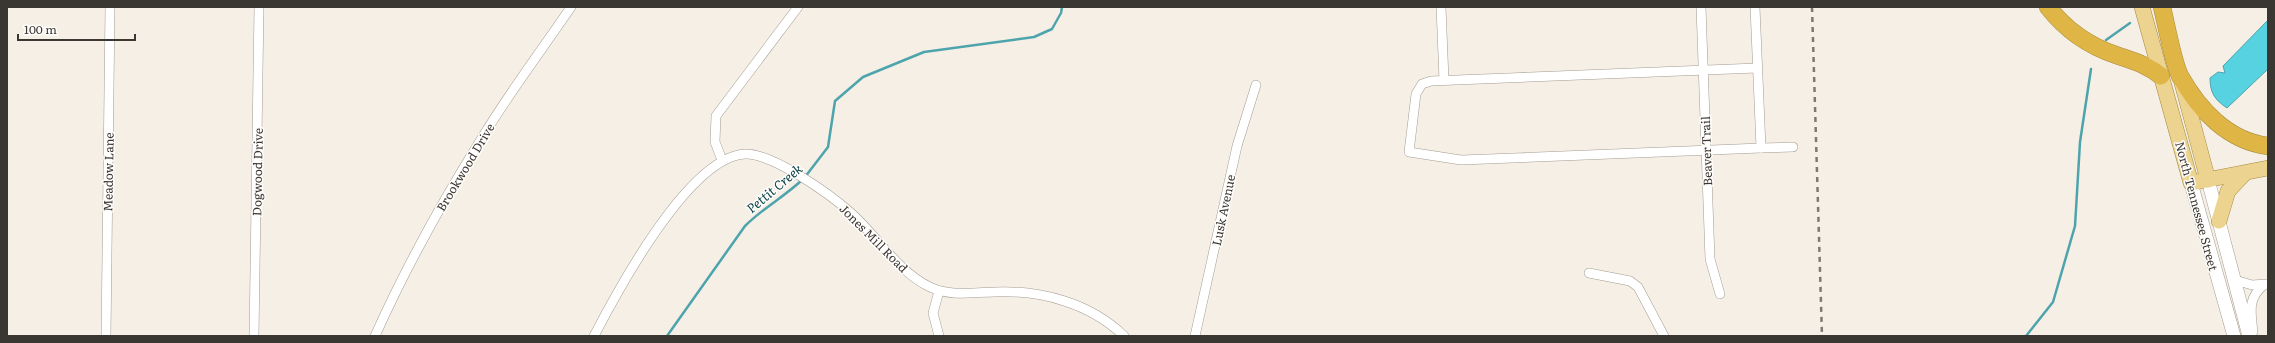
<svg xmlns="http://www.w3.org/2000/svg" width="2275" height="343" viewBox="0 0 2275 343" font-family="Literata,serif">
<rect width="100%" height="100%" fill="#f6efe5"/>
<path fill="#57d2e1" stroke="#4ea4ad" d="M2268,20V69L2227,108C2215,100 2210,93 2210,78L2218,72L2225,73L2223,66Z"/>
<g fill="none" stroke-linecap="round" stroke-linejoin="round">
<g stroke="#4ea4ad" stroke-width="2.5">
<path d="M2106,40L2130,23"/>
<path d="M805,177L828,147L835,101L863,77L924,52L1034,37L1052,29L1061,13L1062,7"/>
<path d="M667,336L745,226C763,208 784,197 802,180"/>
<path d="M2026,336L2053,302L2075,226L2080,142L2091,69"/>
</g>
<g stroke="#a29c92" stroke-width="10">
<g id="street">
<path d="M1441,7L1444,80"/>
<path d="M1701,7L1710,259L1720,294"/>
<path d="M1755,7L1761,148L1461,160L1409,152L1416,94L1422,84L1431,81L1757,68"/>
<path d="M1761,148L1793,147"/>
<path d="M722,160L715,142L716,116L798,7"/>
<path d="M1589,273L1630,281L1638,287L1664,336"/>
<path d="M2235,280L2252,285L2267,284"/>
<path d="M939,291L933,313L939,336"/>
<path d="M2253,332C2251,313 2247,298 2264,285"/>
<path d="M106,336L110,7"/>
<path d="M254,336L259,7"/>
<path d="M375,336C406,267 442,202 482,138C509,93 541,51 571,7"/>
<path d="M594,336C618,290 689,157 745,154C772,153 830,194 851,213C877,236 898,272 930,287C951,297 973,292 995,292C1041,290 1090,303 1124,336"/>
<path d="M1195,336L1237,146L1256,85"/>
</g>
</g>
<g stroke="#a29c92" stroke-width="14">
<g id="secondary">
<path d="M2208,180L2249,336"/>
<path d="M2191,183L2234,336"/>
</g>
</g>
<g stroke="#a58a3f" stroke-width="16">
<g id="primary">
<path d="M2142,7L2191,183L2268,168"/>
<path d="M2182,83L2208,180"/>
<path d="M2219,221L2228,191L2244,174"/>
</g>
</g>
<g stroke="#a58a3f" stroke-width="18">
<g id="highway">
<path d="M2048,7C2066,30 2089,46 2116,55C2133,61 2146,64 2161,76"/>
<path d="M2162,7C2166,23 2173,62 2180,76C2199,110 2228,141 2268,146"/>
</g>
</g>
<use href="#street" stroke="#fff" stroke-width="9"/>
<use href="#secondary" stroke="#fff" stroke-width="13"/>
<use href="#primary" stroke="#ecd38f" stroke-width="15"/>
<use href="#highway" stroke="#dfb645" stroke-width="17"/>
<path stroke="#7d7872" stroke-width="2.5" stroke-dasharray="5 5" stroke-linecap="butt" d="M1812,7L1822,336"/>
</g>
<g text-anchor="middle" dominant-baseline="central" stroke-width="3" stroke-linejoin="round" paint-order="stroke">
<g font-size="12" fill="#3a3733" stroke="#fffdfb">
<text transform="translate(1706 151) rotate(-92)">Beaver Trail</text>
<text transform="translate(465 167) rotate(-59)">Brookwood Drive</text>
<text transform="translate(108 172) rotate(-89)">Meadow Lane</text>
<text transform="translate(257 172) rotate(-89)">Dogwood Drive</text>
<text transform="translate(2197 206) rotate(75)">North Tennessee Street</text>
<text transform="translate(1223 210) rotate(-78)">Lusk Avenue</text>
<text transform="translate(874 238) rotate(45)">Jones Mill Road</text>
</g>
<g font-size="13" font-style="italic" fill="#094349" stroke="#fffdfb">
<text transform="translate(774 188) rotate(-40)">Pettit Creek</text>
</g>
</g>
<rect width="2275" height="343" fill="none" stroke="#3a3733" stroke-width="16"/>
<path d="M18 34v6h117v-6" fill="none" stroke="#3a3733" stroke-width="2"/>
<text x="24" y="34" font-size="12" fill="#3a3733" stroke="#fffdfb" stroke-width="3" paint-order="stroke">100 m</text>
</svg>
